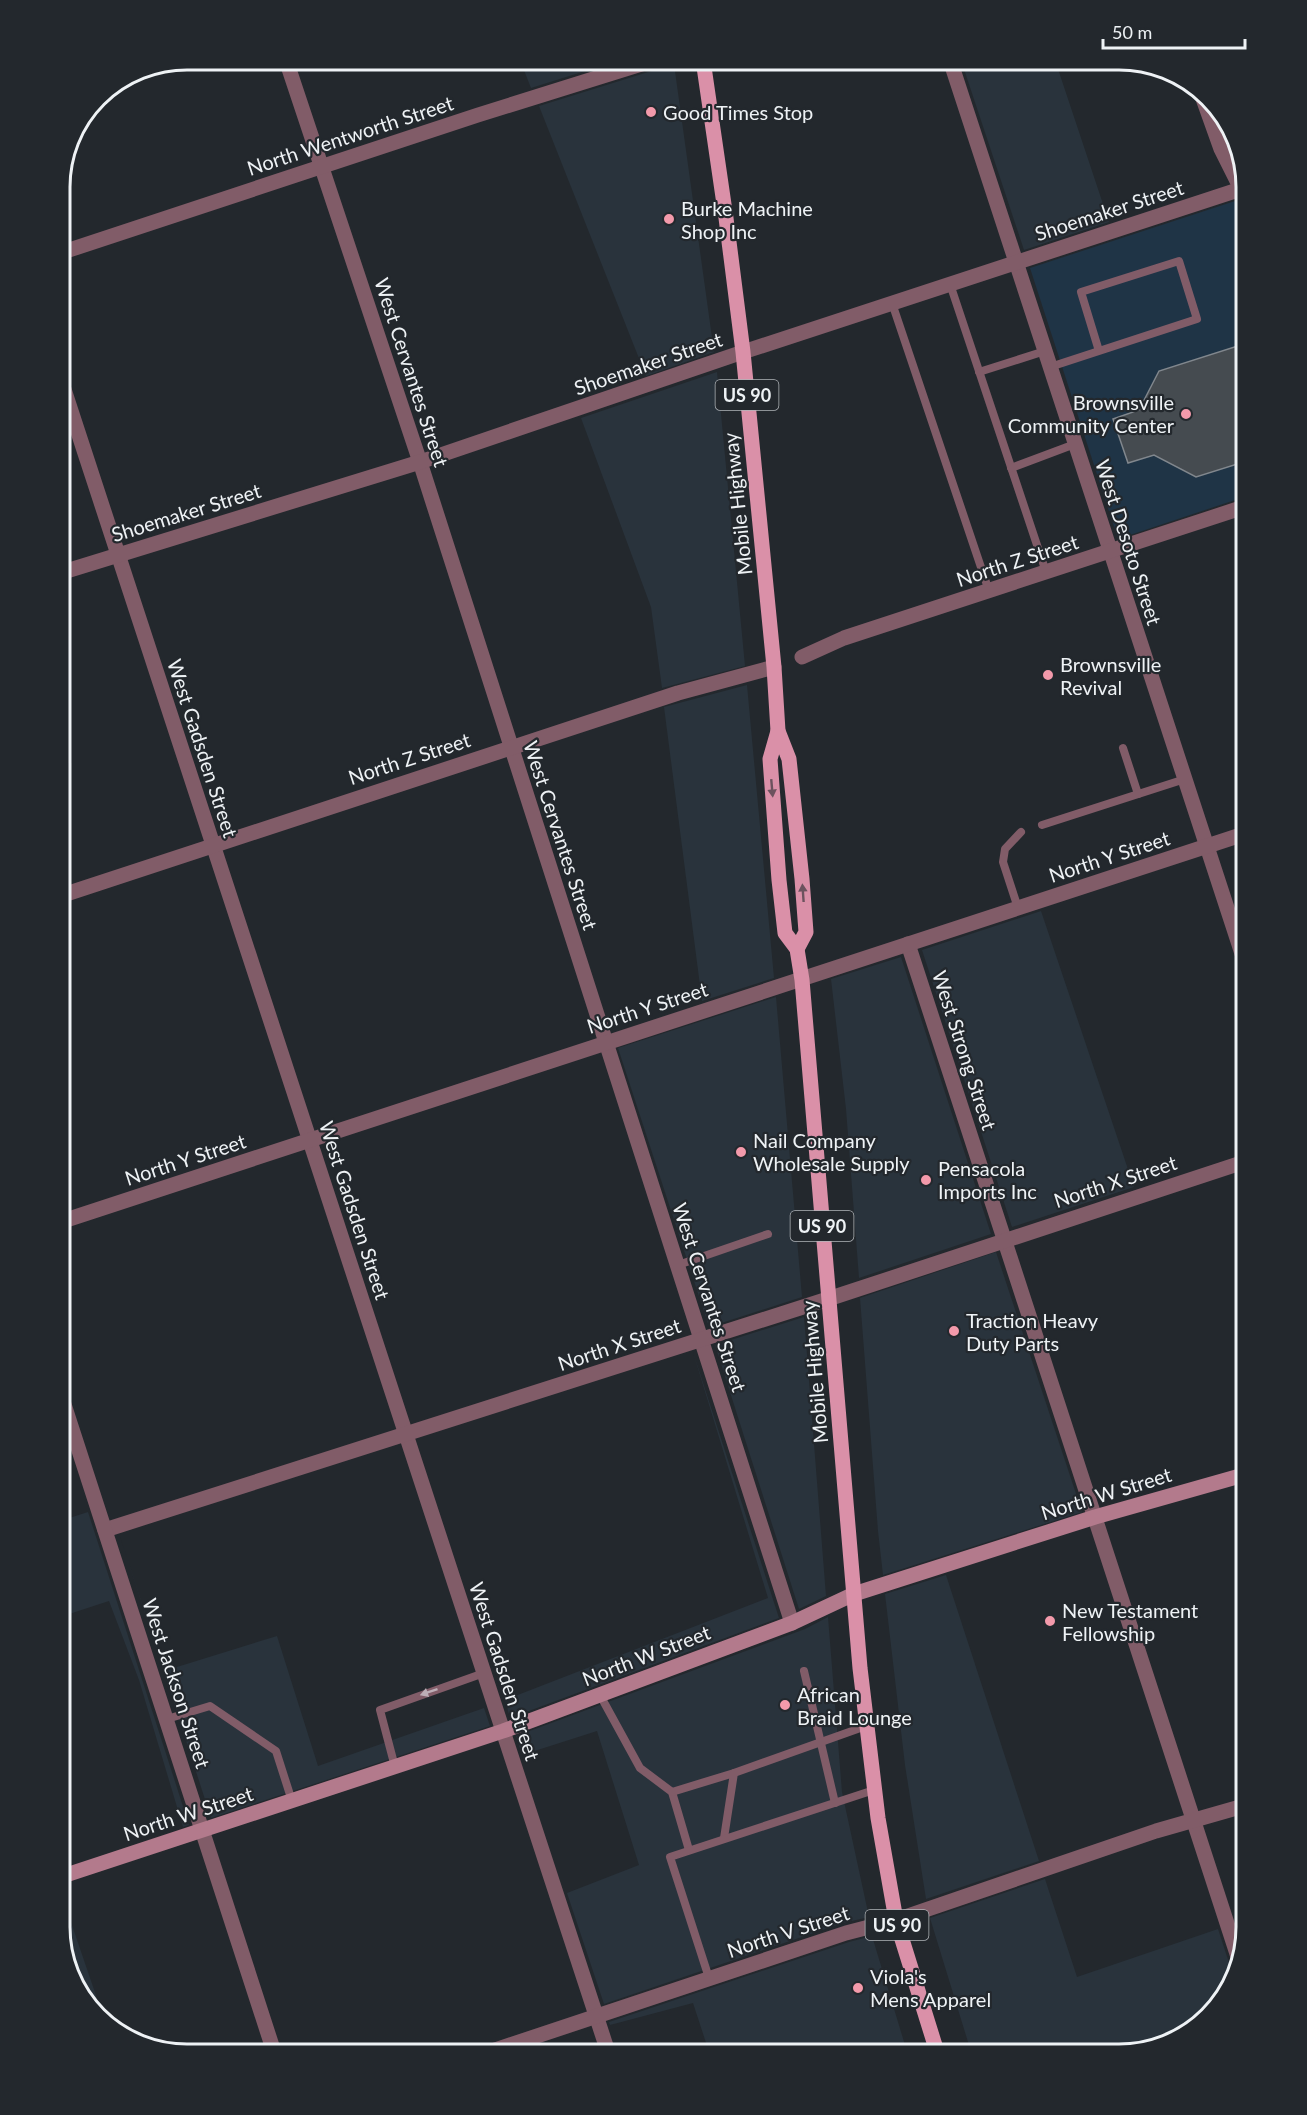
<svg xmlns="http://www.w3.org/2000/svg" width="1307" height="2115" viewBox="0 0 1307 2115" font-family="Lato,sans-serif">
<rect width="100%" height="100%" fill="#23282d"/>
<g fill="#29333c">
<path d="M520,60H620L531,88Z"/>
<path d="M961,60H1055L1109,222L1024,250Z"/>
<path d="M674,64L714,352L646,376L539,106Z"/>
<path d="M717,372L745,666L662,688L651,607L581,418Z"/>
<path d="M747,685L774,978L702,1001L664,707Z"/>
<path d="M1041,911L1134,1187L1012,1227L922,950Z"/>
<path d="M901,957L991,1234L859,1278L846,1109L831,979Z"/>
<path d="M776,997L802,1297L709,1327L618,1048Z"/>
<path d="M996,1252L1082,1512L883,1575L878,1531L860,1298Z"/>
<path d="M804,1317L826,1596L799,1609L715,1345Z"/>
<path d="M693,1352L779,1618L510,1718L505,1700L768,1598Z"/>
<path d="M88,1512L189,1825L183,1827L139,1680L109,1601L60,1617V1521Z"/>
<path d="M120,1536L164,1671L277,1636L318,1766L484,1708L490,1726L211,1818Z"/>
<path d="M946,1575L1039,1861L926,1899L905,1765L885,1594Z"/>
<path d="M828,1617L842,1792L869,1917L843,1923L604,2004L567,1893L639,1865L597,1731L522,1755L516,1736L805,1629Z"/>
<path d="M1045,1879L1077,1977L1218,1929L1233,1975L1226,1998L1176,2042L1120,2055H972L930,1918Z"/>
<path d="M60,1890L104,2019L73,1984L60,1928Z"/>
<path d="M872,1936L908,2055H710L693,2003L610,2025L609,2022L849,1942Z"/>
</g>
<path fill="#1f3446" d="M1235,201L1247,226V496L1118,539L1030,268Z"/>
<path fill="#454b50" stroke="#81878d" stroke-width="1.5" d="M1247,343V461L1196,477L1154,455L1128,463L1113,419L1139,410L1159,371Z"/>
<g fill="none" stroke-linecap="round" stroke-linejoin="round">
<g stroke="#815c68" stroke-width="8">
<path d="M950,284L1046,572"/>
<path d="M892,303L989,591"/>
<path d="M1050,367L1197,319L1179,261L1081,292L1099,351"/>
<path d="M979,372L1045,351"/>
<path d="M1011,468L1075,444"/>
<path d="M1123,748L1138,794"/>
<path d="M1042,825L1185,779"/>
<path d="M1018,908L1003,862L1005,849L1021,832"/>
<path d="M678,1265L768,1234"/>
<path d="M804,1671L835,1803"/>
<path d="M600,1695L640,1768L672,1792L689,1850"/>
<path d="M167,1719L210,1706L276,1751L292,1801"/>
<path d="M395,1767L380,1710L484,1673"/>
<path d="M672,1792L734,1773"/>
<path d="M724,1838L734,1773L866,1726"/>
<path d="M709,1978L670,1857L874,1790"/>
</g>
<g stroke="#815c68" stroke-width="15">
<path d="M286,60L420,462L792,1623"/>
<path d="M950,60L1247,969"/>
<path d="M1201,93L1221,149L1247,201"/>
<path d="M60,253L478,115L654,60"/>
<path d="M60,377L609,2055"/>
<path d="M60,573L420,462L743,352L1247,187"/>
<path d="M802,657L844,638L1247,506"/>
<path d="M60,896L678,693L774,667"/>
<path d="M908,944L1238,1957"/>
<path d="M60,1222L1247,833"/>
<path d="M105,1530L828,1299L1247,1161"/>
<path d="M480,2055L846,1933L896,1920L1156,1831L1247,1805"/>
</g>
<path stroke="#815c68" stroke-width="15" d="M60,1392L275,2055"/>
<path stroke="#b37a8c" stroke-width="15" d="M60,1877L503,1731L792,1623L854,1594L1095,1517L1247,1474"/>
<g stroke="#da90a8" stroke-width="15">
<path d="M703,60L726,218L743,352L774,667L778,731L789,759L802,879L806,932L797,949"/>
<path d="M778,731L770,759L779,880L785,933L797,949L802,980L860,1668L878,1818L896,1920L938,2055"/>
</g>
</g>
<defs><path id="oneway-solid" d="M-6-.8H1V-3.2L6.5 0L1 3.2V.8H-6Z" transform="scale(1.5)"/></defs>
<g fill="#6c525e">
<use href="#oneway-solid" transform="translate(772 788) rotate(85)"/>
<use href="#oneway-solid" transform="translate(803 893) rotate(-94)"/>
</g>
<use fill="#bdaeb6" href="#oneway-solid" transform="translate(429 1692) rotate(161)"/>
<g fill="#f39aab" stroke="#23282d" stroke-width="2">
<circle cx="651" cy="112" r="6"/>
<circle cx="669" cy="219" r="6"/>
<circle cx="1186" cy="414" r="6"/>
<circle cx="1048" cy="675" r="6"/>
<circle cx="741" cy="1152" r="6"/>
<circle cx="926" cy="1180" r="6"/>
<circle cx="954" cy="1331" r="6"/>
<circle cx="1050" cy="1621" r="6"/>
<circle cx="785" cy="1705" r="6"/>
<circle cx="858" cy="1988" r="6"/>
</g>
<g text-anchor="middle" dominant-baseline="central" stroke-width="4.5" stroke-linejoin="round" paint-order="stroke">
<g fill="#23282d" stroke="#b1b5b9" stroke-width="1.5">
<rect x="715.5" y="380" width="63" height="30" rx="4.5"/>
<rect x="790.5" y="1211" width="63" height="30" rx="4.5"/>
<rect x="865.5" y="1910" width="63" height="30" rx="4.5"/>
</g>
<g font-size="18" font-weight="bold" fill="#eef2f5">
<text x="747" y="395">US 90</text>
<text x="822" y="1226">US 90</text>
<text x="897" y="1925">US 90</text>
</g>
<g font-size="20" fill="#eef2f5" stroke="#23282d" text-anchor="start">
<text x="663" y="112">Good Times Stop</text>
<text x="681" y="208">Burke Machine<tspan x="681" dy="23">Shop Inc</tspan></text>
<text x="1174" y="402" text-anchor="end">Brownsville<tspan x="1174" dy="23">Community Center</tspan></text>
<text x="1060" y="664">Brownsville<tspan x="1060" dy="23">Revival</tspan></text>
<text x="753" y="1140">Nail Company<tspan x="753" dy="23">Wholesale Supply</tspan></text>
<text x="938" y="1168">Pensacola<tspan x="938" dy="23">Imports Inc</tspan></text>
<text x="966" y="1320">Traction Heavy<tspan x="966" dy="23">Duty Parts</tspan></text>
<text x="1062" y="1610">New Testament<tspan x="1062" dy="23">Fellowship</tspan></text>
<text x="797" y="1694">African<tspan x="797" dy="23">Braid Lounge</tspan></text>
<text x="870" y="1976">Viola's<tspan x="870" dy="23">Mens Apparel</tspan></text>
</g>
<g font-size="20" fill="#eef2f5" stroke="#23282d">
<text transform="translate(350 135) rotate(-18)">North Wentworth Street</text>
<text transform="translate(1109 210) rotate(-18)">Shoemaker Street</text>
<text transform="translate(648 363) rotate(-19)">Shoemaker Street</text>
<text transform="translate(412 372) rotate(72)">West Cervantes Street</text>
<text transform="translate(737 504) rotate(-96)">Mobile Highway</text>
<text transform="translate(186 512) rotate(-17)">Shoemaker Street</text>
<text transform="translate(1129 542) rotate(72)">West Desoto Street</text>
<text transform="translate(1017 560) rotate(-18)">North Z Street</text>
<text transform="translate(203 748) rotate(72)">West Gadsden Street</text>
<text transform="translate(409 758) rotate(-18)">North Z Street</text>
<text transform="translate(561 835) rotate(72)">West Cervantes Street</text>
<text transform="translate(1109 856) rotate(-18)">North Y Street</text>
<text transform="translate(647 1007) rotate(-18)">North Y Street</text>
<text transform="translate(965 1050) rotate(72)">West Strong Street</text>
<text transform="translate(185 1159) rotate(-18)">North Y Street</text>
<text transform="translate(1115 1181) rotate(-18)">North X Street</text>
<text transform="translate(355 1210) rotate(72)">West Gadsden Street</text>
<text transform="translate(710 1297) rotate(72)">West Cervantes Street</text>
<text transform="translate(619 1344) rotate(-18)">North X Street</text>
<text transform="translate(814 1372) rotate(-95)">Mobile Highway</text>
<text transform="translate(1106 1493) rotate(-17)">North W Street</text>
<text transform="translate(646 1655) rotate(-21)">North W Street</text>
<text transform="translate(505 1671) rotate(72)">West Gadsden Street</text>
<text transform="translate(177 1683) rotate(72)">West Jackson Street</text>
<text transform="translate(188 1813) rotate(-18)">North W Street</text>
<text transform="translate(788 1931) rotate(-18)">North V Street</text>
</g>
</g>
<path d="M0 0H1307V2115H0ZM187 70H1119A117 117 0 0 1 1236 187V1927A117 117 0 0 1 1119 2044H187A117 117 0 0 1 70 1927V187A117 117 0 0 1 187 70Z" fill="#23282d" fill-rule="evenodd"/>
<path fill="none" stroke="#eef2f5" stroke-width="3" d="M187 70H1119A117 117 0 0 1 1236 187V1927A117 117 0 0 1 1119 2044H187A117 117 0 0 1 70 1927V187A117 117 0 0 1 187 70Z"/>
<path d="M1103 39v9h142v-9" fill="none" stroke="#eef2f5" stroke-width="3"/>
<text x="1112" y="39" font-size="18" fill="#eef2f5" stroke="#23282d" stroke-width="4.5" paint-order="stroke">50 m</text>
</svg>
